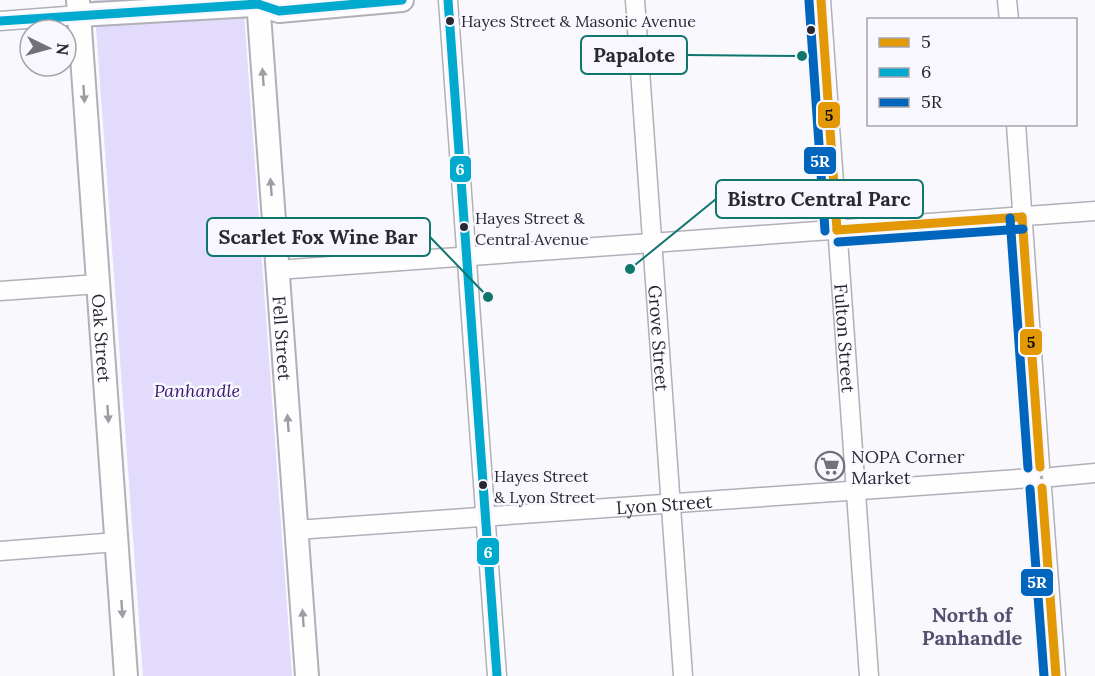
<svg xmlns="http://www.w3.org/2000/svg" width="1095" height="676" viewBox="0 0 1095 676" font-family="Lora,serif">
<rect width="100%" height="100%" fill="#f9f8fd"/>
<path fill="#e2dbfc" d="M94,0H243L292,676H143Z"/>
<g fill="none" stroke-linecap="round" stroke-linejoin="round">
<g stroke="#b1afb8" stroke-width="21">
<g id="minor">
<path d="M448,0L497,676"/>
<path id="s1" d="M635,0L683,676"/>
<path id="s2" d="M821,0L869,676"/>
<path d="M1007,0L1009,20"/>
<path d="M0,21L79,15"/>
<path d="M1016,124L1040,467"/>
<path d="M277,270L1095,211"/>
<path d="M0,291L98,284"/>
<path d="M1052,477L1095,473"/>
<path d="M1042,488L1056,676"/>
<path id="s3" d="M296,530L1031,478"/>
<path d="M0,551L117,542"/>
</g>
</g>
<g stroke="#b1afb8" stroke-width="26">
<g id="major">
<path id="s4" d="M78,0L126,676"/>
<path id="s5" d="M258,0L307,676"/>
<path d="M258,4L279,11L402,0"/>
<path d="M79,15L253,5L270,0"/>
</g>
</g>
<use href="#minor" stroke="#fefeff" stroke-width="18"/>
<use href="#major" stroke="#fefeff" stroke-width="22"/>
<g stroke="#f8f7fe" stroke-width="14">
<g id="bus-1">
<path d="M821,0L837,230"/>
<path d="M1022,217L1040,467"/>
<path d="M837,230L1022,217"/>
<path d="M1042,488L1056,676"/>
</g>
</g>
<g stroke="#f8f7fe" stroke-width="14">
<g id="bus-2">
<path d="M448,0L497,676"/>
<path d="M0,21L258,4L279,11L402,0"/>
</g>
</g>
<g stroke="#f8f7fe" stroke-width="14">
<g id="bus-3">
<path d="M809,1L825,231"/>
<path d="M1010,218L1028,468"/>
<path d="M838,242L1023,229"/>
<path d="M1030,489L1044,676"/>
</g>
</g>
<use href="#bus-1" stroke="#e29905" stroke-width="9"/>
<use href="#bus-2" stroke="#00a9ce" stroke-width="9"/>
<use href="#bus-3" stroke="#0065bd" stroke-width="9"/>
</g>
<defs><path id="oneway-solid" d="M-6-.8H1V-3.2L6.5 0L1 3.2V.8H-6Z" transform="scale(1.5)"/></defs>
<g fill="#9e9da4">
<use href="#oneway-solid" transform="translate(263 77) rotate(-94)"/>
<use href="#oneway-solid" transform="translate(84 94) rotate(86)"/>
<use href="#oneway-solid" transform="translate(271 187) rotate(-94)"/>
<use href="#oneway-solid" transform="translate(108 414) rotate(86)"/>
<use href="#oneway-solid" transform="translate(288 423) rotate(-94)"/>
<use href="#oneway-solid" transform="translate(122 609) rotate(86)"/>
<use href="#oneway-solid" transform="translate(303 618) rotate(-94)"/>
</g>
<defs>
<g id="supermarket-ring" transform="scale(1.5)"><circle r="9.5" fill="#f8f7fe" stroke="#72707a" stroke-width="1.5"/><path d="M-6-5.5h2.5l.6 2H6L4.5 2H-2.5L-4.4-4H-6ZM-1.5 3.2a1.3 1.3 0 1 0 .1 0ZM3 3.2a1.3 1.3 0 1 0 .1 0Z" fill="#72707a"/></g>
</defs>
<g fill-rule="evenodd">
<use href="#supermarket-ring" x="830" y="466"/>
</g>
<g fill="#292734" stroke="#f8f7fe" stroke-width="2">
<circle cx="450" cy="21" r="5"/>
<circle cx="811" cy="30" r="5"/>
<circle cx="464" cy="227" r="5"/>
<circle cx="483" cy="485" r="5"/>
</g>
<g text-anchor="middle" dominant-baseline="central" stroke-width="5" stroke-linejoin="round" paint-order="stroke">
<g font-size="16" fill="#292734" stroke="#f8f7fe" text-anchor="start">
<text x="461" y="21">Hayes Street &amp; Masonic Avenue</text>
<text x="475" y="218">Hayes Street &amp;<tspan x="475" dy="21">Central Avenue</tspan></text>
<text x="494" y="476">Hayes Street<tspan x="494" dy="21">&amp; Lyon Street</tspan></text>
</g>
<g font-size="18" fill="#292734" stroke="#f8f7fe">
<text stroke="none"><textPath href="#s4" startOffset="339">Oak Street</textPath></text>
<text stroke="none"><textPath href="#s5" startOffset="339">Fell Street</textPath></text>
<text stroke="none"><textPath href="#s1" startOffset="339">Grove Street</textPath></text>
<text stroke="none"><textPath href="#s2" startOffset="339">Fulton Street</textPath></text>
<text stroke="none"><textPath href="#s3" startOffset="369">Lyon Street</textPath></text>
</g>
<g font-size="18" font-style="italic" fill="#3a1574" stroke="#f8f7fe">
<text x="197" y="390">Panhandle</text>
</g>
<g font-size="18" fill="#292734" stroke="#f8f7fe" text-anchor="start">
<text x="851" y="456">NOPA Corner<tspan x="851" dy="21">Market</tspan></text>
</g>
<g font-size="20" font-weight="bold" fill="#554f6d" stroke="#f8f7fe">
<text x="972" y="614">North of<tspan x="972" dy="23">Panhandle</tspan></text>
</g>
</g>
<path fill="none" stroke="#0f766e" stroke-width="2" d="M802 56L687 55M630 269L716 199M488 297L430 237"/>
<g fill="#0f766e" stroke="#f8f7fe" stroke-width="2">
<circle cx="802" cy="56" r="6"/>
<circle cx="630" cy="269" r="6"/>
<circle cx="488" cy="297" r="6"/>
</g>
<g fill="#f8f7fe" stroke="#0f766e" stroke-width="2">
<rect x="581" y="36" width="106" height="38" rx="6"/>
<rect x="716" y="180" width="207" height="38" rx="6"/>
<rect x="207" y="218" width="223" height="38" rx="6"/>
</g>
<g font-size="20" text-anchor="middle" font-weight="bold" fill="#292734">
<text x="634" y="62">Papalote</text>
<text x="819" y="206">Bistro Central Parc</text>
<text x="318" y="244">Scarlet Fox Wine Bar</text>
</g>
<g stroke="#f8f7fe" stroke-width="2">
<rect x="817" y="101" width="24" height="28" rx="6" fill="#e29905"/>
<rect x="803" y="146" width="34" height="29" rx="6" fill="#0065bd"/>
<rect x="449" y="155" width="23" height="28" rx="6" fill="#00a9ce"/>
<rect x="1019" y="328" width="24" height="28" rx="6" fill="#e29905"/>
<rect x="476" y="537" width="24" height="29" rx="6" fill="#00a9ce"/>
<rect x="1020" y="568" width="34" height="29" rx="6" fill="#0065bd"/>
</g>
<g font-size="16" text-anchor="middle" font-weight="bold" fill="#fff">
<text x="820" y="167">5R</text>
<text x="460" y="175">6</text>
<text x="488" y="558">6</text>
<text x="1037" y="588">5R</text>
</g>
<g font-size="16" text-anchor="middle" font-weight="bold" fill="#111">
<text x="829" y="121">5</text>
<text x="1031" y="348">5</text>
</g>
<rect x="867" y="18" width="210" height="108" fill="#f8f7fe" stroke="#a5a4ad" stroke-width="1.5"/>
<rect x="879" y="38" width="30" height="9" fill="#e29905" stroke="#a5a4ad" stroke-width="1.5"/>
<text x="921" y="48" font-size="18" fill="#292734">5</text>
<rect x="879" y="68" width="30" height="9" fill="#00a9ce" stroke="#a5a4ad" stroke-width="1.5"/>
<text x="921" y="78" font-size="18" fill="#292734">6</text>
<rect x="879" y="98" width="30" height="9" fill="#0065bd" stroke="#a5a4ad" stroke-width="1.5"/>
<text x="921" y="108" font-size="18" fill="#292734">5R</text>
<g transform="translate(48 48) rotate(95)"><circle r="28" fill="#f8f7fe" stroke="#a5a4ad" stroke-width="1.5"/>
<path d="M0-4.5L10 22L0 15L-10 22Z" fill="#72707a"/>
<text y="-9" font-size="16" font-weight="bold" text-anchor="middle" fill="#292734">N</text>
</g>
</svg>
